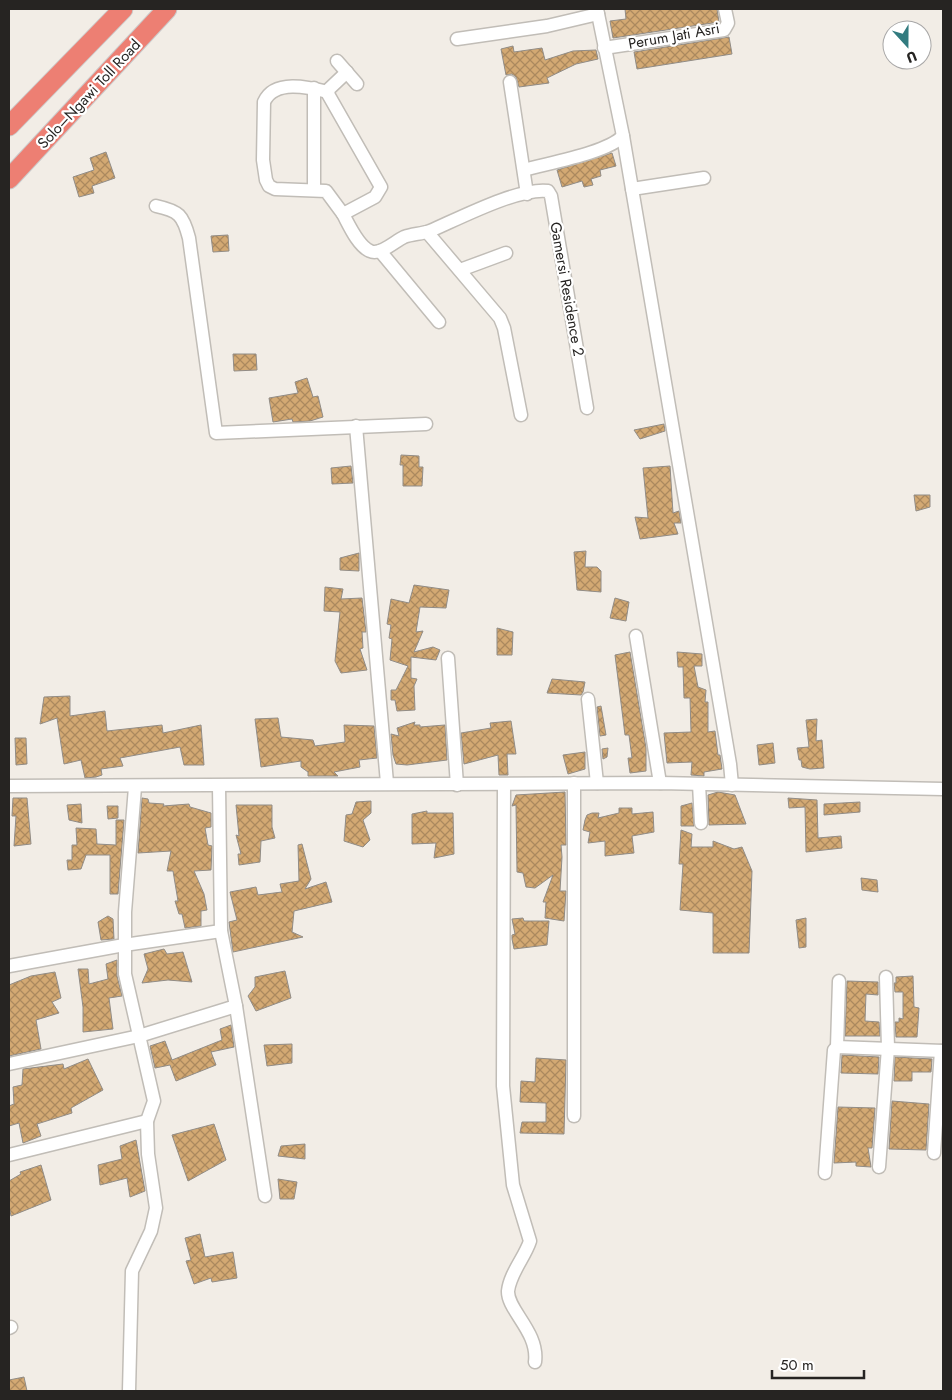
<svg xmlns="http://www.w3.org/2000/svg" width="952" height="1400" viewBox="0 0 952 1400" font-family="Jost,sans-serif">
<defs>
<pattern id="building-cross-hatch" width="8" height="8" patternUnits="userSpaceOnUse" patternTransform="scale(1.25)"><rect width="8" height="8" fill="#d3a973"/><path d="M0 0l8 8M0 8l8-8" fill="none" stroke="#ab895e"/></pattern>
</defs>
<rect width="100%" height="100%" fill="#f2ede6"/>
<g fill="url(#building-cross-hatch)" stroke="#918c86">
<path d="M625,9H717L719,22L613,38L610,21L626,19Z"/>
<path d="M729,37L732,54L637,69L634,52Z"/>
<path d="M513,46L514,52L542,48L545,60L573,51L596,50L598,59L576,64L547,78L549,83L519,87L516,77L512,74L506,75L501,49Z"/>
<path d="M106,152L115,178L92,186L94,193L79,197L73,177L94,170L90,158Z"/>
<path d="M612,153L616,166L600,170L601,176L591,179L593,185L584,187L582,181L562,187L557,170Z"/>
<path d="M228,235L229,251L213,252L211,236Z"/>
<path d="M233,354H256L257,370L234,371Z"/>
<path d="M307,378L313,397L318,396L323,417L310,421L293,422L292,419L273,422L269,398L298,393L295,382Z"/>
<path d="M664,424L665,431L640,439L634,430Z"/>
<path d="M401,455L419,456V467H423L422,486H403V465H400Z"/>
<path d="M351,466L353,483L332,484L331,468Z"/>
<path d="M670,466L673,513L679,511L681,523H674L678,534L640,539L635,517L648,518L643,468Z"/>
<path d="M914,495H930V507L916,511Z"/>
<path d="M586,551L585,567H597L601,571V592L577,590L574,552Z"/>
<path d="M359,553V571L340,570V558Z"/>
<path d="M414,585L449,590L446,608L420,607L416,632L423,631L414,652L433,647L440,650L436,660L411,657V678L417,679L414,686L415,710L397,711L395,700H391V690H396L408,666L390,660L392,639L389,638L391,625L387,624L391,599L409,603Z"/>
<path d="M325,587L343,589L341,599L362,598L366,632H362L363,648L360,649L367,670L341,673L335,661L340,612L324,611Z"/>
<path d="M615,598L629,602L626,621L610,618Z"/>
<path d="M497,628L513,632L512,655H497Z"/>
<path d="M630,652L646,748V771L630,773L628,758H632L629,735H625L615,655Z"/>
<path d="M677,652L702,654V666H694L698,687L706,690L705,702H708V732L715,731L718,755H720L722,769L704,772V776L691,775L692,762L667,763L664,733L691,732L690,698H684L683,667H678Z"/>
<path d="M552,679L585,682L583,692L581,695L547,693Z"/>
<path d="M70,696V716L105,711L107,731L162,725L163,733L201,725L204,765H184L180,747L120,758L123,766L101,769L102,775L96,777L85,778L81,760L64,764L57,718L40,724L44,697Z"/>
<path d="M601,706L606,735L600,736L597,707Z"/>
<path d="M278,718L281,737L313,740L315,746L345,742L344,725L374,726L377,758L359,760L360,767L334,772L338,776H308V772L301,767V761L261,767L255,719Z"/>
<path d="M817,719L816,741L822,740L824,768L810,769L802,767L801,760H799L797,748L809,747L806,720Z"/>
<path d="M511,721L516,754H507L508,775H499L498,755L464,764L461,733L491,728L490,723Z"/>
<path d="M415,722L414,725H420V727L445,725L447,760L407,765L396,764L393,755L391,734L399,736L397,728Z"/>
<path d="M15,738H26L27,764L16,765Z"/>
<path d="M773,743L775,763L759,765L757,745Z"/>
<path d="M608,748L607,757L603,759L602,749Z"/>
<path d="M585,752V769L568,774L563,755Z"/>
<path d="M565,792L566,845H561L562,857L560,891H566L564,921L545,918L546,902H543L553,875L535,888L526,887L523,873L517,872L516,805L512,806L516,795Z"/>
<path d="M718,792L735,795L746,824L709,825L708,795Z"/>
<path d="M13,798H27L31,844L14,846L16,816H12Z"/>
<path d="M142,798L148,799L149,803L164,804L163,806L189,804L190,807L211,813V827L205,828L208,845L212,846L211,870L194,871L204,894L207,910L201,911V926L185,928L182,914H179L175,901H178L173,871H167L171,851L138,853Z"/>
<path d="M788,798L817,800L818,838L841,836L842,848L806,852L805,807L789,808Z"/>
<path d="M371,801V813L363,820L370,840L363,847L344,841L346,815L352,814L356,802Z"/>
<path d="M860,802V812L824,815V804Z"/>
<path d="M692,803L694,826H681V806Z"/>
<path d="M81,804L82,823L69,820L67,805Z"/>
<path d="M236,805H272V827L275,838L261,841L260,862L239,865L238,854H241L236,835L239,836Z"/>
<path d="M107,806H118V818L108,819Z"/>
<path d="M619,808H632V814L653,812L654,832L632,836L634,853L605,856V841L588,843L590,832L583,830L585,820L587,815L592,813H599L598,818L619,813Z"/>
<path d="M427,811V813H453L454,854L434,858L436,843L412,844V814Z"/>
<path d="M116,820H124L118,894H110V855H86L81,869L68,870L67,860H72V845H77L76,828L96,829L97,844L116,845Z"/>
<path d="M681,830L692,834L691,847H713V841L734,849L742,847L752,871L749,953H713V913L680,910L683,864H679Z"/>
<path d="M302,844L311,879L305,889L326,882L332,902L294,911L292,932L303,937L233,952L229,922L237,920L230,892L256,887L258,895L282,892L280,884L299,881L298,845Z"/>
<path d="M861,878L877,880L878,892L862,890Z"/>
<path d="M108,916L113,919L114,939L101,940L98,922Z"/>
<path d="M523,918L524,921H549L547,945L514,949L512,939V935L515,934L512,919Z"/>
<path d="M806,918V947L799,948L796,920Z"/>
<path d="M164,949L167,954L183,952L192,982L168,980L142,983L148,969L144,954Z"/>
<path d="M117,960V976L122,996L109,998L113,1029L83,1032V1007L78,969H88L89,984L108,979L106,964Z"/>
<path d="M285,971L291,998L256,1011L248,996L255,987V977Z"/>
<path d="M55,972L61,998L52,1002L59,1013L36,1020L41,1049L9,1056V985L31,976Z"/>
<path d="M913,976L914,1007L919,1008L917,1037H896L895,1022H899V1018L903,1019V992H895L894,983H896V977Z"/>
<path d="M847,981L878,982V995L866,994L865,1021L879,1022L880,1036H845Z"/>
<path d="M231,1025L234,1047L211,1052L216,1065L176,1081L170,1065L155,1068L150,1046L165,1041L172,1060L222,1040L220,1029Z"/>
<path d="M292,1044V1063L267,1066L264,1045Z"/>
<path d="M842,1055L879,1057L878,1074L841,1073Z"/>
<path d="M895,1057L932,1059L931,1072H912V1081H894Z"/>
<path d="M536,1058L566,1060L564,1134L520,1133L522,1122H546V1103L520,1102L521,1081L535,1082Z"/>
<path d="M88,1059L103,1090L71,1108L72,1113L37,1124L41,1136L23,1143L19,1123L9,1126V1106L14,1104L13,1087L22,1085L23,1069L63,1064L64,1069Z"/>
<path d="M892,1101L929,1104L926,1150L889,1149Z"/>
<path d="M838,1107L875,1108L872,1148H868L871,1167L856,1166V1162L834,1163Z"/>
<path d="M214,1124L226,1160L188,1181L172,1135Z"/>
<path d="M136,1140L145,1191L130,1197L127,1178L100,1185L98,1165L122,1159L120,1146Z"/>
<path d="M305,1144V1159L278,1156L281,1146Z"/>
<path d="M41,1165L51,1200L11,1216L9,1206V1181L21,1174L20,1172Z"/>
<path d="M278,1179L297,1182L294,1199H280Z"/>
<path d="M200,1234L205,1257L233,1252L237,1278L212,1282L211,1278L194,1284L186,1261L191,1260L185,1238Z"/>
<path d="M24,1377L27,1391H9V1380Z"/>
</g>
<g fill="none" stroke-linecap="round" stroke-linejoin="round">
<g stroke="#c1bdb7" stroke-width="15">
<g id="minor">
<path d="M597,9L623,136L730,764L732,785"/>
<path d="M457,39L547,26L598,14"/>
<path d="M604,48L724,30L728,23L725,9"/>
<path d="M337,61L357,84"/>
<path d="M347,72L329,89L328,94L381,187L375,197L343,214C349,225 358,246 370,251C380,256 395,241 404,237C412,234 421,234 430,231C458,219 519,187 548,191L551,196L587,408"/>
<path d="M510,82L527,194"/>
<path d="M314,88V189"/>
<path d="M328,92C308,87 274,79 264,102L263,160L266,180L269,186L275,189L326,191L343,214"/>
<path d="M524,170C548,163 607,153 623,136"/>
<path d="M632,189L704,178"/>
<path d="M156,206C179,211 183,215 189,238L216,433L426,424"/>
<path d="M427,232L500,318L504,328L521,415"/>
<path d="M380,251L439,322"/>
<path d="M460,270L506,253"/>
<path d="M356,426L387,783"/>
<path d="M636,636L660,783"/>
<path d="M448,658L457,785"/>
<path d="M588,699L597,783"/>
<path d="M574,783V1116"/>
<path d="M699,784L701,823"/>
<path d="M504,785L503,1086L513,1185L530,1241C525,1257 510,1273 508,1291C507,1310 539,1332 535,1362"/>
<path d="M9,786L660,783L943,789"/>
<path d="M219,786L221,931L236,1006L265,1196"/>
<path d="M9,966L124,945L221,931"/>
<path d="M837,1047L839,981"/>
<path d="M9,1064L139,1036L236,1006"/>
<path d="M934,1153L941,1051"/>
<path d="M9,1155L147,1121"/>
<path d="M879,1167L888,1048L886,977"/>
<path d="M825,1173L834,1050L837,1047L943,1051"/>
<path d="M9,1328L11,1327"/>
<path d="M129,1391L132,1271L151,1231L156,1208L148,1154L147,1121L154,1101L125,974V912L135,787"/>
</g>
</g>
<g stroke="#cbcaca" stroke-width="21">
<g id="highway">
<path d="M9,126L123,9"/>
<path d="M9,179L167,9"/>
</g>
</g>
<use href="#minor" stroke="#fff" stroke-width="12"/>
<use href="#highway" stroke="#ed7f73" stroke-width="19"/>
</g>
<g text-anchor="middle" dominant-baseline="central" stroke-width="4.5" stroke-linejoin="round" paint-order="stroke">
<g font-size="15" fill="#262422" stroke="#fff">
<text transform="translate(674 36) rotate(-10)">Perum Jati Asri</text>
<text transform="translate(89 94) rotate(-47)">Solo–Ngawi Toll Road</text>
<text transform="translate(567 289) rotate(80)">Gamersi Residence 2</text>
</g>
</g>
<rect width="952" height="1400" fill="none" stroke="#262422" stroke-width="20"/>
<g transform="translate(907 45) rotate(159)"><circle r="24" fill="#ffffff" stroke="#a8a7a7"/>
<path d="M0-4L9 19L0 12L-9 19Z" fill="#327b7f"/>
<text y="-8" font-size="14" font-weight="bold" text-anchor="middle" fill="#262422">U</text>
</g>
<path d="M772 1370v8h92v-8" fill="none" stroke="#262422" stroke-width="2.5"/>
<text x="780" y="1370" font-size="15" fill="#262422" stroke="#ffffff" stroke-width="4" paint-order="stroke">50 m</text>
</svg>
